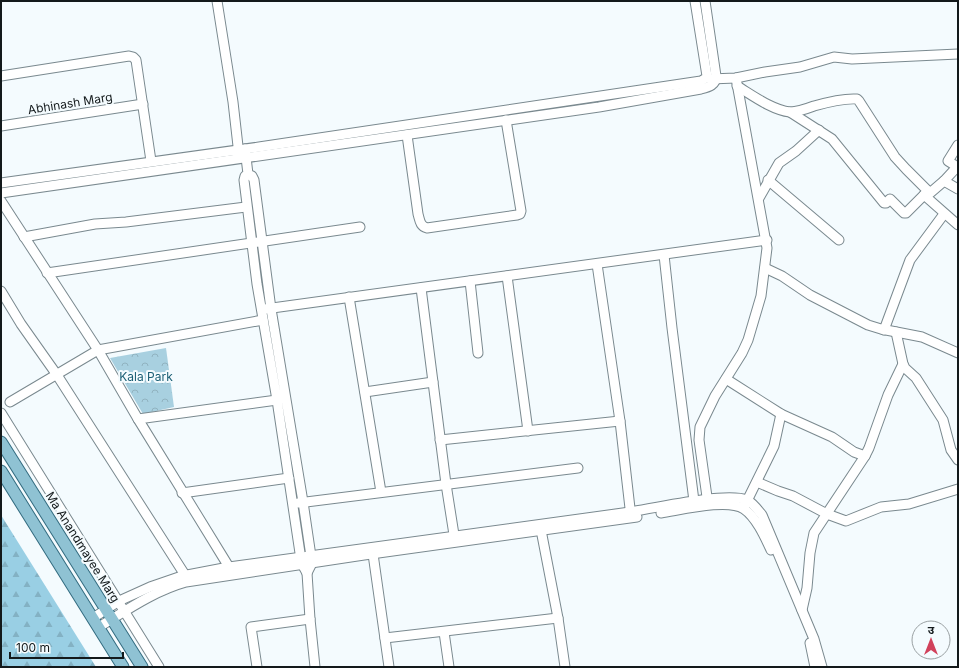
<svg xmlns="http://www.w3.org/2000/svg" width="959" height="668" viewBox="0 0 959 668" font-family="Inter,'Noto Sans Devanagari',sans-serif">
<defs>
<pattern id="forest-firs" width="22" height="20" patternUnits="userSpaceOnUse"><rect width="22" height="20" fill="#99cfe4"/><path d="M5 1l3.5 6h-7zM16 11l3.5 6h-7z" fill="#83b1c3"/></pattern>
<pattern id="park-crowns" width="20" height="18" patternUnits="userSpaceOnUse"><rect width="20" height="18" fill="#a8d0e0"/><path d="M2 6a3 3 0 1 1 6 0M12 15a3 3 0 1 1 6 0" fill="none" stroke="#90b2c0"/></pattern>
</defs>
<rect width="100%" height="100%" fill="#f4fbfe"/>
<path fill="url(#forest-firs)" d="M1,515L96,667H1Z"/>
<path fill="url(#park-crowns)" d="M166,348L174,407L143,414L110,358Z"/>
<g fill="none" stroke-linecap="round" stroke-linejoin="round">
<g stroke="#7a898f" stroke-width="11">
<g id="minor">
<path d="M217,1L233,102L239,155"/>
<path d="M1,76L129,56L133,57L136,60L151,161"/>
<path d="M710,79L736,78L765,72L800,67L834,57L852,59L958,54"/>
<path d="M737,86C752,95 772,110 790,112C798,112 806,109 814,106C828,102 843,98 857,99L859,101L895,157L906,169L930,193L944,181L958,189"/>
<path d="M790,112L832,139L884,203H886L890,199L904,213H906L928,191"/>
<path d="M1,126L143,104"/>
<path d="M407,135L418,214C420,221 420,226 427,228L517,215L520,214L521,211L506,120"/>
<path d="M245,149L248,174L245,176L244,180L257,284L277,400L300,553L302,564L307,573L312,563L303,502L271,309L254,180L252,176L248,174"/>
<path d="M768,180L839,240"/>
<path d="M944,181L956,168V166L948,161L958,145"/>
<path d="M1,183L259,147L701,81L706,78L707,76L695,1"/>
<path d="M1,193L599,107L701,89C709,87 716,85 716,76L705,1"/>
<path d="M924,195L958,225"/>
<path d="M759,198L779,163L796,151L819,130"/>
<path d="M1,201L98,350L138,419L229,567"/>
<path d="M24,237L95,224L126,222L246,207"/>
<path d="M664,255L672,328L694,501"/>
<path d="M597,264L620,421L631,517"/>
<path d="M765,268L782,276L810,295L868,325L881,329L922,337L958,353"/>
<path d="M47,273L360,227"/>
<path d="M507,276L528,431"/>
<path d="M470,281L478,353"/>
<path d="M421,288L446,484L455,541"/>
<path d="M1,291L21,324L57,375L185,575"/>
<path d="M349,297L381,492"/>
<path d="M265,309L767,240"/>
<path d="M884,330L910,260L944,214"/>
<path d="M896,332L903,364L905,368L916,378L943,420L951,450L958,460"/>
<path d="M726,379L781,414L832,437L854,452L865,456"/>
<path d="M365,392L433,382"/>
<path d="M10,402L98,350L263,320"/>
<path d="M1,413L159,667"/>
<path d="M138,419L277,400"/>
<path d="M440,440L620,421"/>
<path d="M757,482L778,491L793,496L827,514L846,521L881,507L909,504L958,489"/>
<path d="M182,493L289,478"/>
<path d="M298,503L578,468"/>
<path d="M708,504L699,440L700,427L715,396L742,353L748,340L761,296L767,248L736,78"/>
<path d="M745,505L774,446L781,414"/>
<path d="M661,513C681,510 728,498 744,509C756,517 765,537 771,550"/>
<path d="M541,530L558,618L565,667"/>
<path d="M373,554L389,667"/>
<path d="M307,573L310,619L315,667"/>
<path d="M802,610L807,588L810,553L814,533L865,456L869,448L888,395L903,364"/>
<path d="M93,618L119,601L150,587L182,576L229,567L630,512C655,508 726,492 747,500C753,503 758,510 762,515L814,639L822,667"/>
<path d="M99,627C127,610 154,591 186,582L364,555L637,517"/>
<path d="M444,632L449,667"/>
<path d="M385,638L558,618"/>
<path d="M810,643L815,667"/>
<path d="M257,667L251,627L310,619"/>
</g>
</g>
<g stroke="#336c80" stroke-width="13">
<g id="major">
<path d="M1,442L142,667"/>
<path d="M1,471L123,667"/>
</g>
</g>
<use href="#minor" stroke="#fff" stroke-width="9"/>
<use href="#major" stroke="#8fc2d3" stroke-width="11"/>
</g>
<g text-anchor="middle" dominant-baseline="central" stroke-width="4" stroke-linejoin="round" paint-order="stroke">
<g font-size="12" fill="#13191b" stroke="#f4fbfe">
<text transform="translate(70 103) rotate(-9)">Abhinash Marg</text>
<text transform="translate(83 547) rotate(58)">Ma Anandmayee Marg</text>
</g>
<g font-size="12" fill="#1a5e74" stroke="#f4fbfe">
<text x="146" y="376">Kala Park</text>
</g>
</g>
<rect width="959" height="668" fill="none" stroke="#13191b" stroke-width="4"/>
<g transform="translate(931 640)"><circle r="19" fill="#f4fbfe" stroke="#9aa1a3"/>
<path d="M0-3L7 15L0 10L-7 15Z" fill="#d1415b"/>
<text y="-6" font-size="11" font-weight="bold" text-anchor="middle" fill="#13191b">उ</text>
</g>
<path d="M10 652v6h113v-6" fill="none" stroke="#13191b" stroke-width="2"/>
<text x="16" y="652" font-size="12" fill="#13191b" stroke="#f4fbfe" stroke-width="3" paint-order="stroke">100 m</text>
</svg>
